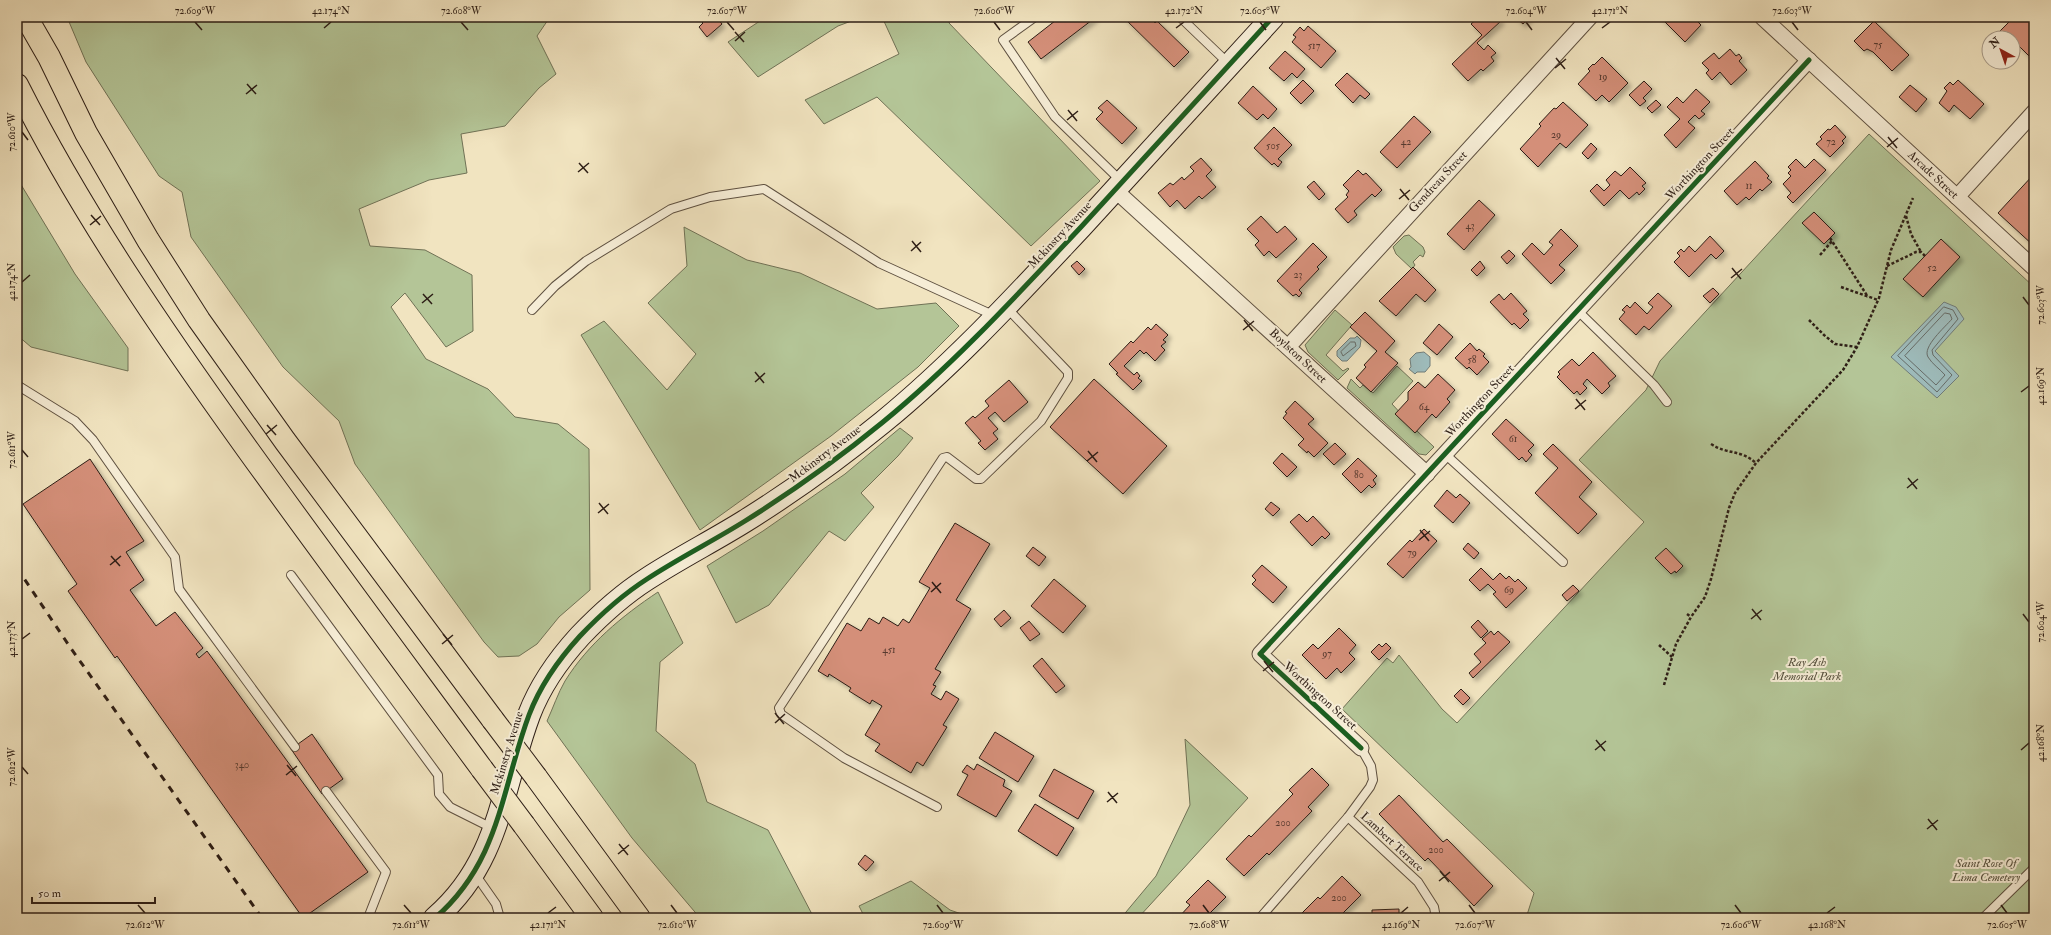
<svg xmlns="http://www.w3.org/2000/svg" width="2051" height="935" viewBox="0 0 2051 935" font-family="'IM FELL Double Pica',serif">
<defs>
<filter id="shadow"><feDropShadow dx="3.5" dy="3.5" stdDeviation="2" flood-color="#0004"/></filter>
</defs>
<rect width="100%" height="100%" fill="#f1e4c0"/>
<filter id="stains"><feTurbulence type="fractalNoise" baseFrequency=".005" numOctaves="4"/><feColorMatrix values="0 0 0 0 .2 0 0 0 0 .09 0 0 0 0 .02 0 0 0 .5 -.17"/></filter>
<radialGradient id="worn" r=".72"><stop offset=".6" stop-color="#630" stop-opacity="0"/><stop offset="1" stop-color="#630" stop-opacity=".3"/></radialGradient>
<g fill="#b4c597" stroke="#707256">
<path d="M67,17H550L537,36L556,74L539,88L505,126L461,134L467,173L429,180L359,209L370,246L425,250L472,275L473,331L446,347L405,293L391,307L426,359L488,389L515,417L558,424L589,449L590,590L559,617L537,644L519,656L498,657L484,642L355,464L339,421L283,367L191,237L182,192L159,176L86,62Z"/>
<path d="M766,17H862L838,26L758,77L728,42Z"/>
<path d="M882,17H950L949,23L1100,181L1031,246L877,97L824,124L805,100L899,54Z"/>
<path d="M1869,134L2034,287V918H1526L1534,893L1342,709L1387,658L1393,663L1399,655L1442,709L1457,723L1644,522L1579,460L1646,390L1660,361Z"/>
<path d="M17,178L75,274L128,348V371L31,347L17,335Z"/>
<path d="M684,227L747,260L800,273L877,309L936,303L959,326L918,367L831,436L700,530L581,335L604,321L667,390L696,354L648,303L687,266Z"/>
<path d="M1409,235L1423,247L1425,252L1423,257L1420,255L1413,262L1415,265L1412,269L1396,254L1393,247L1404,236Z"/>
<path d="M1335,310L1352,325L1326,355L1343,371L1348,368L1349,369L1338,380L1308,352L1305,345Z"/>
<path d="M1397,366L1413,381L1392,404L1417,431L1434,447L1426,455L1419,454L1347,388L1351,379L1360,388L1363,385L1373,393Z"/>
<path d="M900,428L913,438L898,456L861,493L874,507L845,541L829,531L769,605L736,623L707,566L763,531L845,474Z"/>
<path d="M658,592L683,643L660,662L656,731L695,764L707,802L768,830L814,918H700L632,838L547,721C553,708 558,693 565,681C588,644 622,616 658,592Z"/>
<path d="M1185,739L1248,798L1138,918H1121L1156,876L1190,805Z"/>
<path d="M911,881L950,910L973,918H865L859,906Z"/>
</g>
<g fill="#9ebcbc" stroke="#717d7a">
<path d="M1944,302L1956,307L1964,319L1935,351L1959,376L1937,398L1891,357Z"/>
<path d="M1357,336L1361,340L1360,347L1347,361H1342L1337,356V351L1350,338H1355Z"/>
<path d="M1424,352L1430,357V366L1425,372H1417L1415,374L1409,369L1411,367L1410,359L1416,353Z"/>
</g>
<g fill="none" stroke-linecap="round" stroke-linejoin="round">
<g stroke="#666d69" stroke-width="1">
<path d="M1944,307L1953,310L1958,319L1932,350L1933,355L1952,375L1937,392L1898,356Z"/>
<path d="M1945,313L1950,314L1952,319C1945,327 1922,347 1928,357C1932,364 1940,369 1945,375L1936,385L1905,356Z"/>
<path d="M1351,342H1355L1356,346L1343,356L1341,352Z"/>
</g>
</g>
<g fill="#d48f79" stroke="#2d1e16" filter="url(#shadow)">
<path d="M697,17H716L722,24L707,37L699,27L703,23Z"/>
<path d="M1060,17H1096L1041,59L1028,42Z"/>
<path d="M1123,17H1150L1155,23L1157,21L1189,52L1174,67Z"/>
<path d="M1479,17H1498L1501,21L1477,43L1484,50L1488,45L1496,53L1491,57L1494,61L1483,71L1481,69L1468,81L1452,64L1482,35L1471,24Z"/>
<path d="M1515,17H1530L1523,24Z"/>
<path d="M1660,17H1693L1701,25L1685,42Z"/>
<path d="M2014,17L2033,18L2029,21L2034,26V61L2013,40V38H2001L1997,34Z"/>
<path d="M1874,21L1909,55L1892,71L1873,52L1867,49L1864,51L1854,41Z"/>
<path d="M1308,26L1336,51L1321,68L1292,42L1296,37L1293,35L1300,27L1304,31Z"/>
<path d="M1730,49L1736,56L1739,54L1742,58L1739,61L1747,70L1731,85L1720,72L1712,80L1706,73L1709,70L1702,63L1714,53L1719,59Z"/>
<path d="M1285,51L1305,69L1297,78L1292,73L1284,81L1269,68Z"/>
<path d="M1602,57L1628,83L1609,102L1602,95L1596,101L1578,84L1590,71L1588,69L1593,64L1594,65Z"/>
<path d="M1347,73L1370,94L1365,99L1360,95L1353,103L1335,85Z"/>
<path d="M1303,80L1314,91L1301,104L1290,93Z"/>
<path d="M1958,80L1984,104L1970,119L1954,105L1949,112L1939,103L1947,91L1944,88L1950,82L1953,85Z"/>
<path d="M1644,81L1652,89L1643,98L1646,101L1640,106L1629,95Z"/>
<path d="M1910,85L1927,99L1916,112L1899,97Z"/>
<path d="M1253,86L1277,109L1268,119L1263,114L1257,120L1238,103Z"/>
<path d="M1696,89L1710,102L1701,111L1705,114L1699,119L1695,115L1688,122L1695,128L1676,148L1664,135L1680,119L1667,107L1677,97L1683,103Z"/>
<path d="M1107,100L1137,128L1122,144L1096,119L1103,112L1098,108Z"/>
<path d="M1656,100L1661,105L1652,113L1647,108Z"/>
<path d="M1563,102L1588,125L1566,148L1560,143L1538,167L1520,149L1541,126L1539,124L1554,108L1556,109Z"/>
<path d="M1414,116L1431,132L1397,168L1380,152Z"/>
<path d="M1835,125L1846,137L1842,141L1844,143L1830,157L1816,144L1822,139L1820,137L1828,129L1830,130Z"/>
<path d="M1274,127L1292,145L1278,159L1282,162L1278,167L1274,163L1272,165L1254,148Z"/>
<path d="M1591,143L1597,149L1588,159L1582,153Z"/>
<path d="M1201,158L1212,170L1206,176L1216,187L1202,199L1199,196L1185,209L1177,200L1170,207L1158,193L1170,183L1173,185L1182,177L1184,180L1194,171L1190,167Z"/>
<path d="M1796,159L1805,168L1814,159L1826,170L1793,203L1787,197L1791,193L1783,184L1791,176L1788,173L1791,170L1788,167Z"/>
<path d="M1755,161L1769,176L1767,178L1772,182L1762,191L1760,189L1749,200L1746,197L1737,205L1724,191Z"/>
<path d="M1630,167L1646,183L1642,186L1645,189L1639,195L1637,192L1629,199L1620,190L1604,206L1590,191L1597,184L1604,191L1610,185L1606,180L1615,171L1621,176Z"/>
<path d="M1358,170L1363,175L1366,173L1382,190L1375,197L1372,194L1354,211L1357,215L1348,223L1335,209L1348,197L1346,195L1349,191L1343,185Z"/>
<path d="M2034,174V246L1998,213Z"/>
<path d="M1314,181L1325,194L1319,200L1307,187Z"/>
<path d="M1479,200L1495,215L1464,250L1447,234Z"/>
<path d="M1814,212L1835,233L1824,244L1802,223Z"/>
<path d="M1261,216L1277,233L1285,226L1297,239L1276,258L1269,251L1264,256L1255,245L1259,241L1247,229Z"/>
<path d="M1561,229L1578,246L1559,265L1565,270L1551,284L1522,254L1532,243L1544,255L1553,245L1549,242Z"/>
<path d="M1710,236L1724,251L1716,259L1711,254L1689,277L1674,262L1680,256L1677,253L1681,249L1684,252L1689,246L1695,252Z"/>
<path d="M1941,239L1960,257L1923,297L1903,279Z"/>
<path d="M1313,243L1327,257L1317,267L1319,269L1299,290L1302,293L1299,297L1296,294L1293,296L1277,281Z"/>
<path d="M1509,250L1515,256L1507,264L1501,257Z"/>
<path d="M1077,261L1085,269L1079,275L1071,266Z"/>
<path d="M1480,261L1485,268L1477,276L1471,270Z"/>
<path d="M1413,267L1436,290L1425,302L1416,294L1396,316L1379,301Z"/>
<path d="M1713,288L1719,294L1710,303L1703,296Z"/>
<path d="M1511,293L1527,311L1523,314L1529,320L1520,329L1514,323L1512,325L1490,302L1499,294L1504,300Z"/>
<path d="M1658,293L1672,306L1649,330L1644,326L1636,335L1619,319L1625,312L1622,310L1627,305L1630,308L1635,302L1647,314L1653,307L1648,303Z"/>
<path d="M1365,312L1395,341L1385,352L1398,363L1371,392L1356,378L1366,367L1364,365L1377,351L1350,327Z"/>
<path d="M1156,324L1168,335L1163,340L1166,342L1161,346L1165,350L1155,361L1146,352L1144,354L1140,350L1124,366L1134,375L1137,372L1140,376L1138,378L1142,381L1133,390L1116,374L1118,373L1109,364L1131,341L1133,343L1148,327L1151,330Z"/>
<path d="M1439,324L1453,337L1437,355L1423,343Z"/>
<path d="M1470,343L1477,351L1479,349L1485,354L1483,356L1489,362L1477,375L1469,367L1467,369L1455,358Z"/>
<path d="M1593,352L1616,376L1608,383L1610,386L1602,394L1587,379L1583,384L1587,388L1580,395L1577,391L1574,394L1557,377L1560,374L1558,372L1572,359L1579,366Z"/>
<path d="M1438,374L1455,390L1447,399L1450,402L1436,418L1432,414L1415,433L1395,414L1408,400V392L1418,382L1425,388Z"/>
<path d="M1094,379L1167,446L1123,494L1050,427Z"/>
<path d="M1009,380L1028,402L1004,422L995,412L988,418L998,429L993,433L998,439L985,450L978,443L981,441L965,423L973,416L975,418L989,406L985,401Z"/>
<path d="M1295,401L1314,419L1308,424L1328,443L1314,457L1308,451L1307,453L1298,445L1304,439L1283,418L1287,413L1285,412Z"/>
<path d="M1506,419L1534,445L1528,451L1532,455L1526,462L1522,457L1519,460L1492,434Z"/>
<path d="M1335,443L1346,454L1334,465L1323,454Z"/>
<path d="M1553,444L1592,482L1579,497L1597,514L1578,534L1535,493L1558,468L1543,454Z"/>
<path d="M1282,453L1297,467L1287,477L1273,463Z"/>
<path d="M1358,458L1377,476L1373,480L1376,484L1372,488L1369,485L1361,493L1342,474Z"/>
<path d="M90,459L144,541L126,552L144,580L130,590L156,626L175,612L203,648L196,654L199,658L207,651L368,872L303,918L117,656L115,658L68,591L77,584L23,504Z"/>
<path d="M1447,490L1456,498L1460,494L1470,503L1453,523L1434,506Z"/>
<path d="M1271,502L1280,509L1273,516L1265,509Z"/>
<path d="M1299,514L1307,522L1313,516L1330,534L1325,539L1322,536L1312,546L1290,522Z"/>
<path d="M955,523L990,544L956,600L971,609L935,669L941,672L933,685L936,686L931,694L941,700L946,691L959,699L943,725L947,727L923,766L917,762L911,773L875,751L880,744L865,735L882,706L872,700L870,704L849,691L851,688L829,674L828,677L818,671L847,623L861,631L869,618L879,624L883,617L898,626L903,619L909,623L930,588L919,582Z"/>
<path d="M1424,529L1437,541L1403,578L1387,564L1410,540L1412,542Z"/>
<path d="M1468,543L1479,553L1474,559L1463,549Z"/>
<path d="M1033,547L1046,557L1039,566L1026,556Z"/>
<path d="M1666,548L1683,566L1676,573L1675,571L1671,574L1655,558Z"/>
<path d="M1262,565L1287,587L1273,603L1252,584L1256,580L1252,576Z"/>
<path d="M1481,568L1493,580L1500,573L1506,579L1509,576L1515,582L1518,579L1527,588L1506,608L1493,594L1496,592L1488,584L1480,591L1469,580Z"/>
<path d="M1054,579L1086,606L1063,633L1031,606Z"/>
<path d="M1573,585L1579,591L1567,601L1562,595Z"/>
<path d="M1004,610L1011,618L1001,627L994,619Z"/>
<path d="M1478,620L1488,631L1481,638L1471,627Z"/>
<path d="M1029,621L1040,634L1030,641L1020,628Z"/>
<path d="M1339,628L1356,645L1349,653L1355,659L1341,673L1337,668L1326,679L1302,655L1313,644L1318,649Z"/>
<path d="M1491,631L1494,635L1498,631L1510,642L1473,678L1469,673L1481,662L1474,654L1486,643L1482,639Z"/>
<path d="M1386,643L1391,648L1379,660L1371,652L1379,644L1382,647Z"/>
<path d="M1042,658L1065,686L1056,693L1033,666Z"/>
<path d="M1461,689L1470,698L1463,705L1454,696Z"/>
<path d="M995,732L1034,756L1018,782L979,758Z"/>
<path d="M312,734L343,779L322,794L291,749Z"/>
<path d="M977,764L1005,780L1003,786L1012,791L996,817L957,795L968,775L962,772L967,765L974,770Z"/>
<path d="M1312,768L1329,785L1308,807L1312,811L1269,855L1267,853L1244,876L1226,859L1249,835L1251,837L1293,794L1289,790Z"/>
<path d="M1054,769L1094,791L1078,819L1039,796Z"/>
<path d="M1399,795L1443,842L1447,839L1493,886L1474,906L1428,858L1425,861L1379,814Z"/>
<path d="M1035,804L1074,828L1057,856L1018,831Z"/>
<path d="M865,855L874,862L866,871L858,864Z"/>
<path d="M1342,876L1361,895L1338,918H1297L1318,897L1320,899Z"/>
<path d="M1208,880L1226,897L1205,918H1178L1190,905L1186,902Z"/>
<path d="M1399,909V918H1372V910Z"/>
</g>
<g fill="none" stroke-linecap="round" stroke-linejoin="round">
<g stroke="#5e5040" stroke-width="10">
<g id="lane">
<path d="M1035,17L1003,40L1055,117L1121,181"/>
<path d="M1180,17L1229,64"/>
<path d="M532,310L555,286L586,261L671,209L710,197L764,189L879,263L995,316"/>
<path d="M1578,311L1654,385L1667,402"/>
<path d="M17,385L75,421L93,440L175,557L179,589L295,747"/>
<path d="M1445,454L1563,562"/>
<path d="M291,575L438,775L439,794L450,807L494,829"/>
<path d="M326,791L386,872L368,918"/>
<path d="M937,807L844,758L781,714L779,708L943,458L947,457L976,479H981L1041,421L1068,378V372L1006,307"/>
<path d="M1348,817L1418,882L1434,907L1436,918"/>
<path d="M475,874L496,904L500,918"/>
<path d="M1260,918L1348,817L1370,787L1373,780L1371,766L1361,748"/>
<path d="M1983,918L2034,868"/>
</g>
</g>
<g stroke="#5e5040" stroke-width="17">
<g id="street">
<path d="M1762,17L2034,268"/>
<path d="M1115,190L1427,474"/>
<path d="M1957,197L2034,112"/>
<path d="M1288,347L1590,17"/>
<path d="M1361,748L1260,654L1809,60"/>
</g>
</g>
<g stroke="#2d1e16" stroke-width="24">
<path id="secondary" d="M435,918C500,862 501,790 529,715C540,686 559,659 580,636C600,615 622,595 647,579C679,558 713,541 745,521C793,491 839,458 883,422C955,363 1018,294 1081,227C1145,157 1209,87 1273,17"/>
</g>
<g stroke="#2d1e16" stroke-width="24">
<g id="highway">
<path d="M26,17L49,57L86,133L148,240L199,320L285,441L493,720"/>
<path d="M17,85C82,214 164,333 248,450C325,557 404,663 482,769"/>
<path d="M536,777L639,918"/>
<path d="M524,825L592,918"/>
</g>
</g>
<g stroke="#2d1e16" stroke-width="2.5" stroke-dasharray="3 2" stroke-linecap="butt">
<path d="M1906,216L1911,234L1921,252"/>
<path d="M1830,238L1868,297"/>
<path d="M1820,255L1833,240"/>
<path d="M1887,266L1916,252H1921L1925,256"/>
<path d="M1841,287L1878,300"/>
<path d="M1809,320L1824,335L1835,344L1857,347"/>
<path d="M1711,444C1728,455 1740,449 1756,463"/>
<path d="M1687,614L1691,617"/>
<path d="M1659,645L1672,657"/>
<path d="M1664,685L1676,644L1691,617L1705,597L1711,579L1729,508L1735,493L1756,463L1843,370L1857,347L1879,298L1891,250L1913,198"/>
</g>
<use href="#lane" stroke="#f6edd6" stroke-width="8"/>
<use href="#street" stroke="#f6edd6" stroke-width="15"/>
<use href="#secondary" stroke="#f6edd6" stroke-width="22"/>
<use href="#highway" stroke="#f1e4c0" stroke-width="22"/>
<path stroke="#2d1e16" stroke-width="3" stroke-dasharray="7 7" stroke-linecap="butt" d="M17,568L70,647L262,918"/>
<g stroke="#2d1e16" stroke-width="24" stroke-linecap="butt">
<g id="highway-bridge">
<path d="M493,720L536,777"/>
<path d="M482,769L524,825"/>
</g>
</g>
<use href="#highway-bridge" stroke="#f1e4c0" stroke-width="22"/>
<g stroke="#f6edd6" stroke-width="8">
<g id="cycleway">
<path d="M1361,748L1260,654L1809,60"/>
<path d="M435,918C500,862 501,790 529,715C540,686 559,659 580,636C600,615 622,595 647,579C679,558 713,541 745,521C793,491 839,458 883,422C955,363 1018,294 1081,227C1145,157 1209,87 1273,17"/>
</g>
</g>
<use href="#cycleway" stroke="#1b5e20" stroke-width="5"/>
</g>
<path fill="none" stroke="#2d1e16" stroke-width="1.5" d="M195,22L202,30M461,22L468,30M727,22L734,30M994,22L1000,30M1260,22L1266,30M1526,22L1532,30M1792,22L1798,30M324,28L331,22M1176,28L1184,22M1602,28L1610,22M735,32L744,42M735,41L745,32M1556,58L1565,69M1555,68L1566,59M247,84L256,94M246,94L257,85M1068,110L1077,121M1067,120L1078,111M22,132L28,140M1888,137L1897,148M1887,147L1898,138M579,163L588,173M578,172L589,163M1400,189L1409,200M1399,199L1410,190M91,215L100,225M90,225L101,216M912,241L921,252M911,251L921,242M1732,268L1741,279M1731,278L1742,269M22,282L30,275M423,294L432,304M2023,297L2029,305M422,303L433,294M1244,320L1253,331M1243,330L1254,321M755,372L764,383M755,382L765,373M2021,392L2029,386M1576,399L1585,410M1575,409L1586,400M267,425L276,435M266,434L277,425M22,450L28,457M1088,451L1097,462M1087,461L1098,452M1908,478L1917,489M1907,488L1918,479M599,503L608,514M598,513L609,504M1420,530L1429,541M1419,540L1430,531M111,556L120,566M110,565L121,556M932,582L941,593M931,592L941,583M1752,609L1761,620M2023,614L2029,622M1751,619L1762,610M443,634L452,645M22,639L30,633M442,644L453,635M1264,661L1273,672M1263,671L1274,662M775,713L784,724M775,723L785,714M1596,740L1605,751M1595,750L1606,741M2021,750L2029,743M287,765L296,776M22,767L28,774M286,775L297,766M1108,792L1117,803M1107,802L1118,793M1928,819L1937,830M1927,829L1938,820M619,844L628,855M618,854L629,845M1440,871L1449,882M1439,881L1450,872M138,905L145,913M404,905L411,913M671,905L677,913M937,905L943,913M1203,905L1209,913M1469,905L1475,913M1735,905L1741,913M2001,905L2007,913M548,913L556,907M1401,913L1408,907M1827,913L1835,907"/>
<g text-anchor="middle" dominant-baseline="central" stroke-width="4" stroke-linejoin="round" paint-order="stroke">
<g font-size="10" fill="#573a2f">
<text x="1878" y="45">75</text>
<text x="1314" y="46">517</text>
<text x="1603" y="77">19</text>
<text x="1556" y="135">29</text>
<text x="1406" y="142">42</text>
<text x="1831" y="142">72</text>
<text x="1273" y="146">505</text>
<text x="1749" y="186">11</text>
<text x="1470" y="226">43</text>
<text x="1932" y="268">52</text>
<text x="1298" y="275">23</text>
<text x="1472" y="360">58</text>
<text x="1424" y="407">64</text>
<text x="1513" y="439">61</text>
<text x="1359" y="475">80</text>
<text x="1412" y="553">79</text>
<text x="1509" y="590">69</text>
<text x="889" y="650">451</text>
<text x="1327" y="654">97</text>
<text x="242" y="765">340</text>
<text x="1283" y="823">200</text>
<text x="1436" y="850">200</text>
<text x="1339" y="898">200</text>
</g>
<g font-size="12" fill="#2d1e16" stroke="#f6edd6">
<text transform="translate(1700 164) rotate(-47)">Worthington Street</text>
<text transform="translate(1933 175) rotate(43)">Arcade Street</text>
<text transform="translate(1438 182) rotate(-47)">Gendreau Street</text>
<text transform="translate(1060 235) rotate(-47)">Mckinstry Avenue</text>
<text transform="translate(1298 356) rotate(43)">Boylston Street</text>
<text transform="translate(1480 401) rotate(-47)">Worthington Street</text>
<text transform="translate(825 454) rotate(-37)">Mckinstry Avenue</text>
<text transform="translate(1320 696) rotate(42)">Worthington Street</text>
<text transform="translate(507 753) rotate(-73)">Mckinstry Avenue</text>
<text transform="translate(1392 842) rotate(43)">Lambert Terrace</text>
</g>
<g font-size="12" font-style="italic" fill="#56503d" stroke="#f6edd6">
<text x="1807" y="662">Ray Ash<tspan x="1807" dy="14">Memorial Park</tspan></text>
<text x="1986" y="863">Saint Rose Of<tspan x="1986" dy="14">Lima Cemetery</tspan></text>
</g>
</g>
<rect width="2051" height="935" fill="none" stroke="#f1e4c0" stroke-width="44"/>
<g transform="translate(2001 50) rotate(320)"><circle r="19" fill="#f6edd6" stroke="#a69a89"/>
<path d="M0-3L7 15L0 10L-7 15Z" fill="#8f2418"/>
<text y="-6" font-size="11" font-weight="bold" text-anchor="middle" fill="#2d1e16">N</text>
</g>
<path d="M32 897v6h123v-6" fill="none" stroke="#2d1e16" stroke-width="2"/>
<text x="38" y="897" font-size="12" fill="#2d1e16" stroke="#f6edd6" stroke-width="3" paint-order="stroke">50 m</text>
<rect x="22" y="22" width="2007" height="891" fill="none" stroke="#2d1e16" stroke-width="1.5"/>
<g font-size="10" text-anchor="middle" fill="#2d1e16">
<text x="195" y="14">72.609°W</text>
<text x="331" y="14">42.174°N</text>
<text x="461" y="14">72.608°W</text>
<text x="727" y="14">72.607°W</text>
<text x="994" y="14">72.606°W</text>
<text x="1184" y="14">42.172°N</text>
<text x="1260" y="14">72.605°W</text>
<text x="1526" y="14">72.604°W</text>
<text x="1610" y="14">42.171°N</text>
<text x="1792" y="14">72.603°W</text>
<text transform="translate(11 132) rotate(-90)" y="4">72.610°W</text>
<text transform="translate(11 282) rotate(-90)" y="4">42.174°N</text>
<text transform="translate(2040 305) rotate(-90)" y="4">72.603°W</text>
<text transform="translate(2040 386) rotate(-90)" y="4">42.169°N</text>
<text transform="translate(11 450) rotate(-90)" y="4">72.611°W</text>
<text transform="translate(2040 622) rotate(-90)" y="4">72.604°W</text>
<text transform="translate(11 639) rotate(-90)" y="4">42.173°N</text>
<text transform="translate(2040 743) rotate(-90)" y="4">42.168°N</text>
<text transform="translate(11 767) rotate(-90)" y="4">72.612°W</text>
<text x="145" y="928">72.612°W</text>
<text x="411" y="928">72.611°W</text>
<text x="548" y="928">42.171°N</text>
<text x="677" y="928">72.610°W</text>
<text x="943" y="928">72.609°W</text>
<text x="1209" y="928">72.608°W</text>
<text x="1401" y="928">42.169°N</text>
<text x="1475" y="928">72.607°W</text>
<text x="1741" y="928">72.606°W</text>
<text x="1827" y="928">42.168°N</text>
<text x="2007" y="928">72.605°W</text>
</g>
<rect width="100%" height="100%" filter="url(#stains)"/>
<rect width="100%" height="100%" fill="url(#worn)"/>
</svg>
